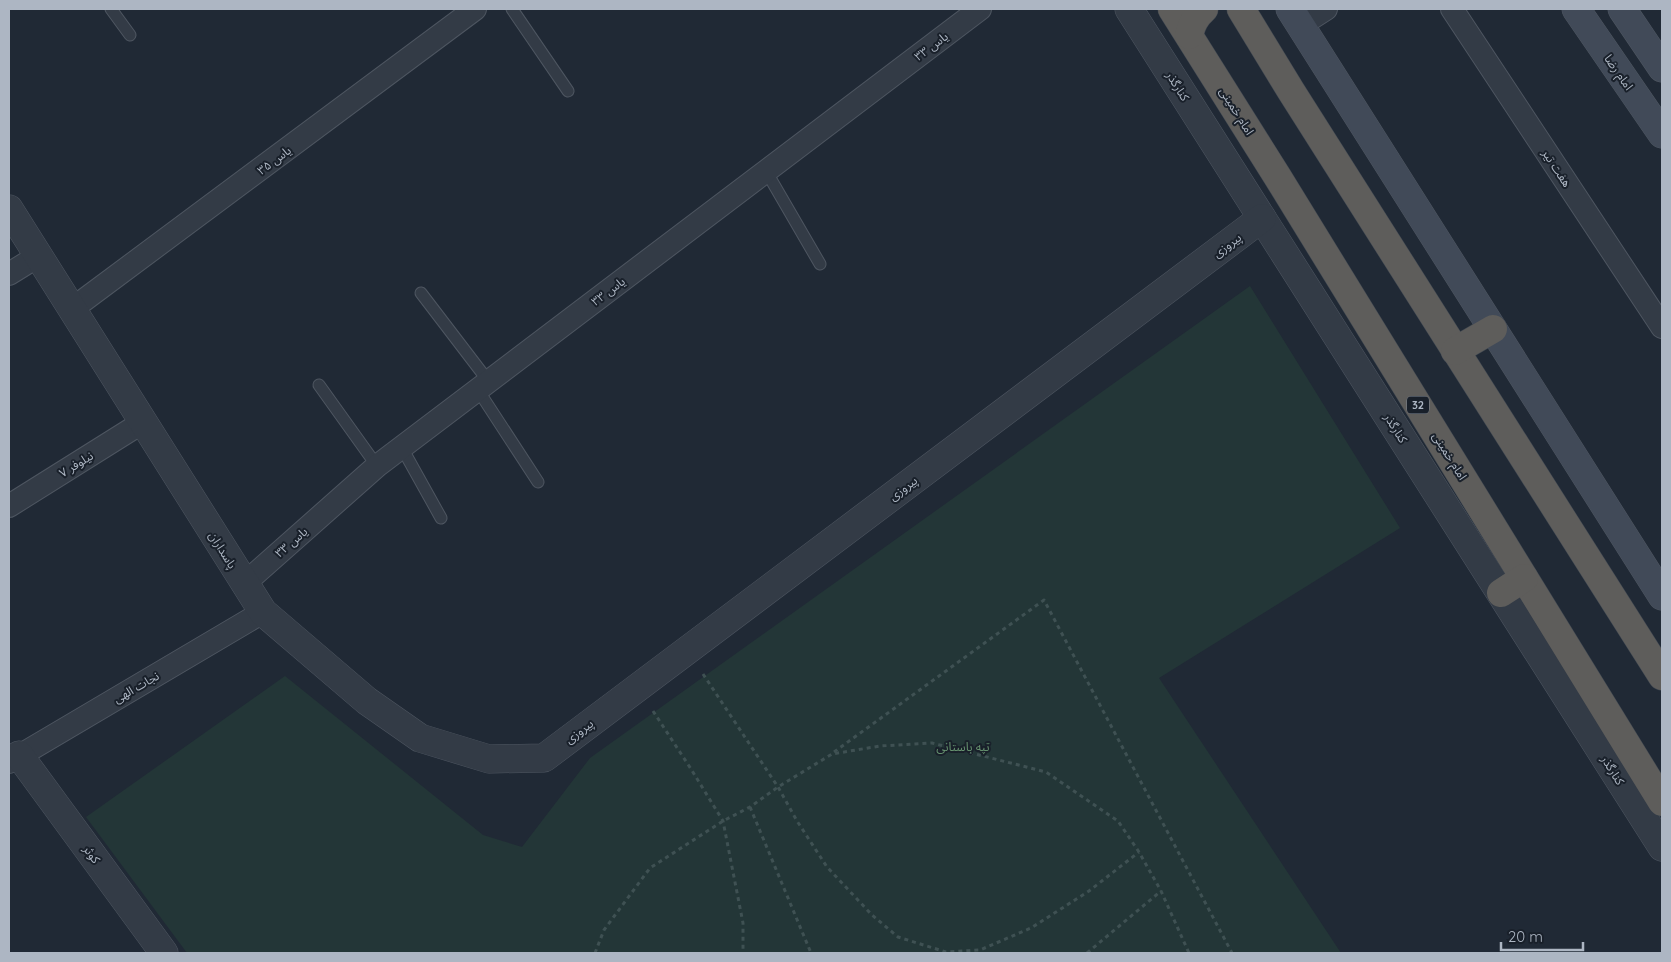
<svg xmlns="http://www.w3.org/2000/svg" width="1671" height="962" viewBox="0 0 1671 962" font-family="Quicksand,'Noto Sans Arabic',sans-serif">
<rect width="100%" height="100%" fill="#202935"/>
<path fill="#233637" d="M1250,286L1400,528L1159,678L1341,953H187L86,817L285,676L483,835L522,847L590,758Z"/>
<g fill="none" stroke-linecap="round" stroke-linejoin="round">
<g stroke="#4e5661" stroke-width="13">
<g id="service">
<path d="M111,9L130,35"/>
<path d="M512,9L568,91"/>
<path d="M766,171L820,264"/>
<path d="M421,293L489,382"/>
<path d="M319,385L377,466"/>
<path d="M478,390L538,482"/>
<path d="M402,448L441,518"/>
</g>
</g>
<g stroke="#4e5661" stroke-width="24">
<g id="minor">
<path d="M1452,9L1662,327"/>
<path d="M1301,25L1326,9"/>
<path d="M9,274L38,256"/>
<path d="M72,309L475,9"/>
<path d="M9,506L143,422"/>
<path d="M245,583L377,466L980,9"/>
<path d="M9,762L263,612"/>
</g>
</g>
<g stroke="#4e5661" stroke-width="29">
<g id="tertiary">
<path d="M1129,9L1662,847"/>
<path d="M9,209L263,612L367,701L420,738L489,759L544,758L1262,218"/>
<path d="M19,755L164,953"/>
</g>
</g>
<g stroke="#4e5661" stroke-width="29">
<g id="secondary">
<path d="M1290,9L1662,596"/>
<path d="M1576,9L1662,134"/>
<path d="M1622,9L1662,68"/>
</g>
</g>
<g stroke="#3e4650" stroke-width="29">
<g id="trunk">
<path d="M1172,9L1277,176L1662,802"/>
<path d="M1241,9L1291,91L1662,676"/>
<path d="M1189,35C1192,24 1195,17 1204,9"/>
<path d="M1455,351L1493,329"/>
<path d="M1501,593L1524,578"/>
</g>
</g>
<g stroke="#3f5153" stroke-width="3" stroke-dasharray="4 4" stroke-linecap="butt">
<path d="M703,674L778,787L797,821L827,867L872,915L898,937L946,952L980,950L1031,928L1089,891L1139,852"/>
<path d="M653,711L691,769L723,821L743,923V953"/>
<path d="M834,752L1044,600L1232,953"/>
<path d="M750,807L811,953"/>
<path d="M595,953L604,930L650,868L723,821L750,807L778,787L832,754L880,746L932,743L1046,772L1118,821L1139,852L1161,891L1189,953"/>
<path d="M1087,953L1161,891"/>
</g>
<use href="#service" stroke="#333b46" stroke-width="11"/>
<use href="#minor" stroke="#333b46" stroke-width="22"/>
<use href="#tertiary" stroke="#333b46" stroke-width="28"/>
<use href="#secondary" stroke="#414a58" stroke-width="28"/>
<use href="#trunk" stroke="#5e5d5b" stroke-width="28"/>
</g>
<g text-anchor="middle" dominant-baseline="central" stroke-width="4" stroke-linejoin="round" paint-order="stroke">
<rect fill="#19202a" stroke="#818995" stroke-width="1" x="1407" y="396.5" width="22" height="17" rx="4"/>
<g font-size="11" font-weight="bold" fill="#adb6c3">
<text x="1418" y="405">32</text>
</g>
<g font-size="12" fill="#adb6c3" stroke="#19202a">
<text transform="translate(931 46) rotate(-37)">یاس ۳۳</text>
<text transform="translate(1619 72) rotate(55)">امام رضا</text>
<text transform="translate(1178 86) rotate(58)">کنارگذر</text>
<text transform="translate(1237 111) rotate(58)">امام خمینی</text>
<text transform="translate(274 160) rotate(-37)">یاس ۳۵</text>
<text transform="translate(1557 168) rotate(57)">هفت تیر</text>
<text transform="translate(1227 245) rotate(-37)">پیروزی</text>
<text transform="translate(608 291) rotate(-37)">یاس ۳۳</text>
<text transform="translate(1396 428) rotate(58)">کنارگذر</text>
<text transform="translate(1450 456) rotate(58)">امام خمینی</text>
<text transform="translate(76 464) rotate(-32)">نیلوفر ۷</text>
<text transform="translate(903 488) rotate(-37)">پیروزی</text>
<text transform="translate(291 542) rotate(-41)">یاس ۳۳</text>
<text transform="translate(223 550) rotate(58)">پاسداران</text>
<text transform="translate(136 687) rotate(-30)">نجات الهی</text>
<text transform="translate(579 731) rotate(-37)">پیروزی</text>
<text transform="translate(1613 770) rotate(58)">کنارگذر</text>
<text transform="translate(92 854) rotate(54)">کوثر</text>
</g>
<g font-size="12" fill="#66926f" stroke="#19202a">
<text x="963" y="746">تپه باستانی</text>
</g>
</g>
<rect width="1671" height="962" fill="none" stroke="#adb6c3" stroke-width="20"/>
<path d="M1501 942v8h82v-8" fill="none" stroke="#adb6c3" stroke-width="2.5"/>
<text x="1508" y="942" font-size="15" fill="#adb6c3" stroke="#19202a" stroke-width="4" paint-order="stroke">20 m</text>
</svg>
